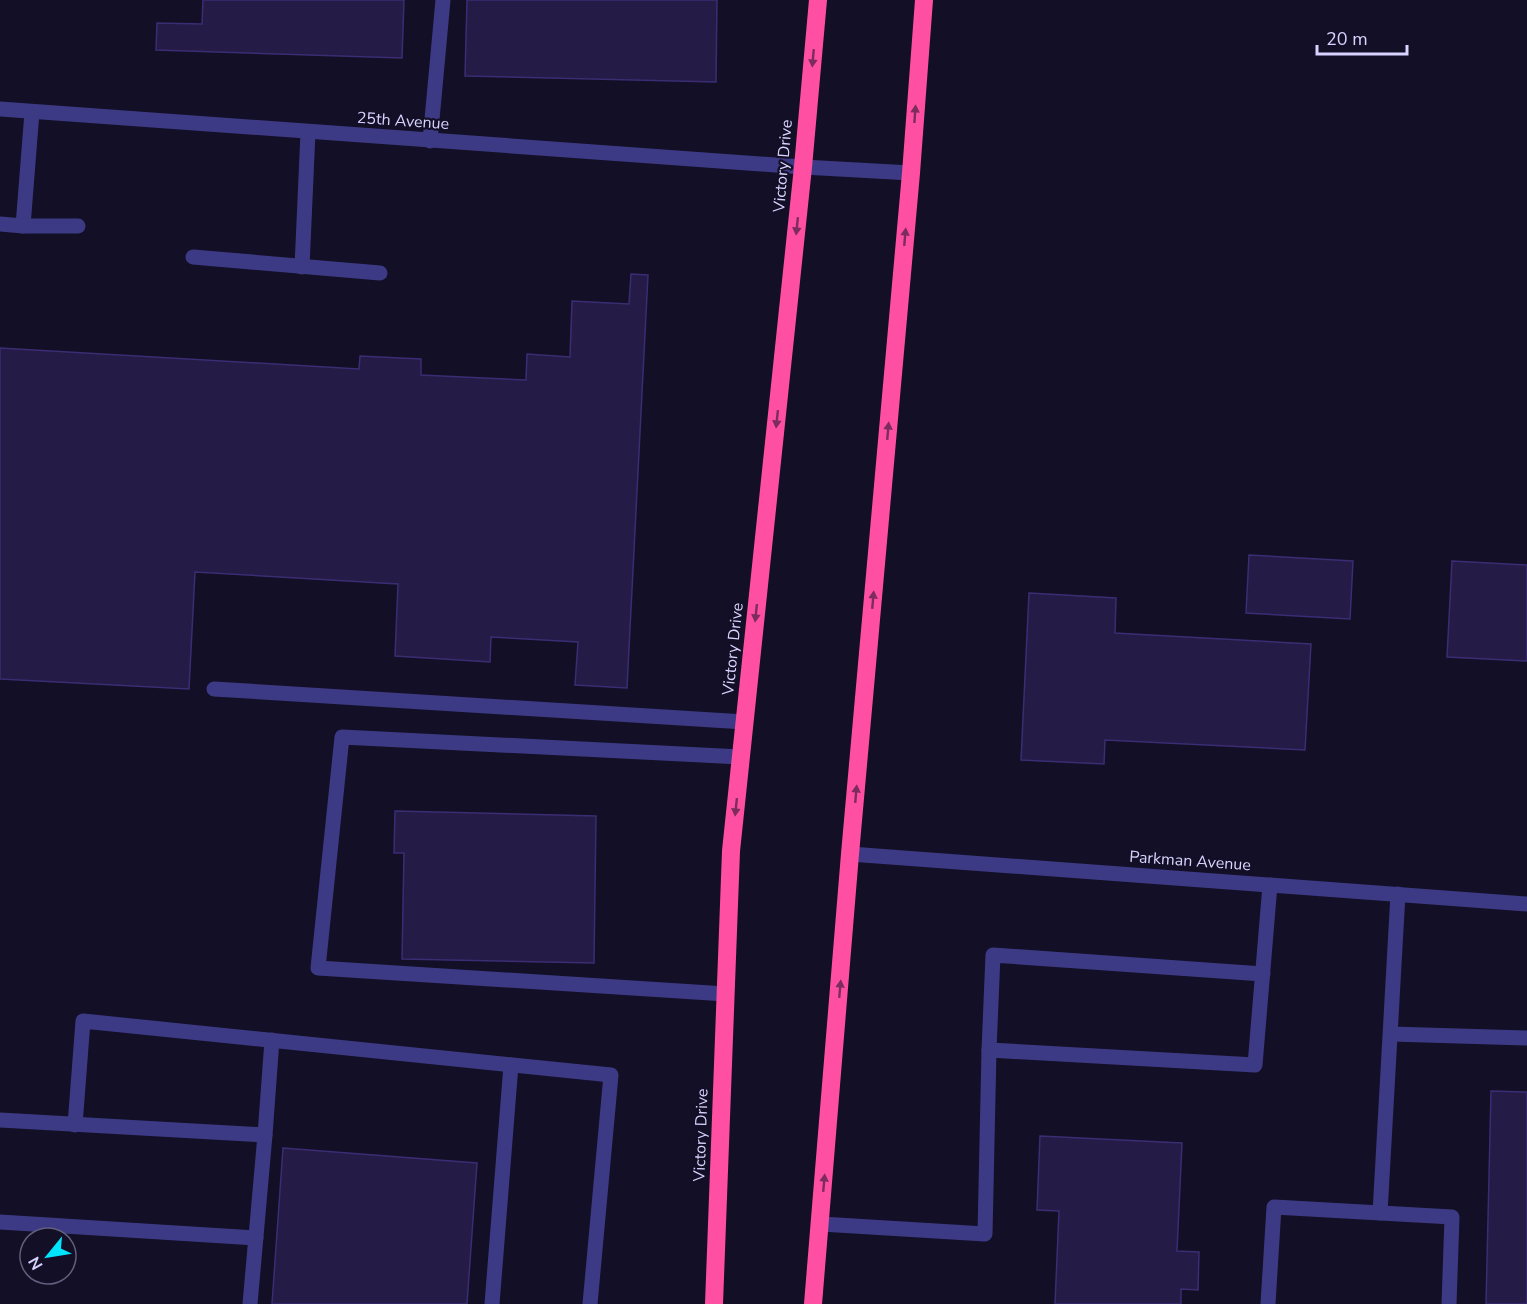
<svg xmlns="http://www.w3.org/2000/svg" width="1527" height="1304" viewBox="0 0 1527 1304" font-family="'Nunito Sans',sans-serif">
<rect width="100%" height="100%" fill="#130f26"/>
<g fill="#241b47" stroke="#3b2d73" stroke-width="1.5">
<path d="M203,0H404L402,58L156,50L157,23L202,24Z"/>
<path d="M467,0H717L716,82L465,76Z"/>
<path d="M631,274L648,275L627,688L575,685L578,642L491,637L490,662L395,656L398,584L195,572L189,689L0,679V348L359,369L360,356L421,359V375L526,380L527,354L570,357L572,301L629,304Z"/>
<path d="M1249,555L1353,561L1350,619L1246,613Z"/>
<path d="M1452,561L1527,565V661L1447,657Z"/>
<path d="M1029,593L1116,598L1115,633L1311,644L1305,750L1105,740L1104,764L1021,760Z"/>
<path d="M395,811L596,816L594,963L402,959L404,853H394Z"/>
<path d="M1491,1091L1527,1092V1304H1486Z"/>
<path d="M1040,1136L1182,1143L1177,1251L1199,1252L1198,1290L1181,1289V1304H1055L1059,1211L1037,1210Z"/>
<path d="M283,1148L477,1163L467,1304H272Z"/>
</g>
<g fill="none" stroke-linecap="round" stroke-linejoin="round">
<g stroke="#3d3a85" stroke-width="15">
<path d="M0,109L803,167L911,173"/>
<path d="M430,141L443,0"/>
<path d="M0,224L23,226L32,112"/>
<path d="M23,226H78"/>
<path d="M193,257L380,273"/>
<path d="M302,267L308,132"/>
<path d="M214,689L745,722"/>
<path d="M850,854L1527,904"/>
<path d="M726,994L318,968L342,737L741,757"/>
<path d="M1391,1034L1527,1038"/>
<path d="M989,1050L993,955L1263,974"/>
<path d="M0,1120L265,1135L250,1304"/>
<path d="M75,1125L83,1021L611,1075L590,1304"/>
<path d="M265,1135L272,1040"/>
<path d="M1380,1213L1398,894"/>
<path d="M0,1222L256,1238"/>
<path d="M821,1224L985,1234L989,1050L1255,1065L1270,885"/>
<path d="M492,1304L511,1065"/>
<path d="M1268,1304L1274,1207L1452,1217L1449,1304"/>
</g>
<g stroke="#ff4fa3" stroke-width="18">
<path d="M714,1304L731,851L803,167L818,0"/>
<path d="M813,1304L850,854L911,173L924,0"/>
</g>
</g>
<defs><path id="oneway-solid" d="M-6-.8H1V-3.2L6.5 0L1 3.2V.8H-6Z" transform="scale(1.5)"/></defs>
<g fill="#7d2c5e">
<use href="#oneway-solid" transform="translate(813 58) rotate(95)"/>
<use href="#oneway-solid" transform="translate(915 114) rotate(-86)"/>
<use href="#oneway-solid" transform="translate(797 226) rotate(96)"/>
<use href="#oneway-solid" transform="translate(905 237) rotate(-85)"/>
<use href="#oneway-solid" transform="translate(777 419) rotate(96)"/>
<use href="#oneway-solid" transform="translate(888 431) rotate(-85)"/>
<use href="#oneway-solid" transform="translate(873 600) rotate(-85)"/>
<use href="#oneway-solid" transform="translate(756 613) rotate(96)"/>
<use href="#oneway-solid" transform="translate(856 794) rotate(-85)"/>
<use href="#oneway-solid" transform="translate(736 807) rotate(96)"/>
<use href="#oneway-solid" transform="translate(840 989) rotate(-85)"/>
<use href="#oneway-solid" transform="translate(824 1183) rotate(-85)"/>
</g>
<g text-anchor="middle" dominant-baseline="central" stroke-width="4.5" stroke-linejoin="round" paint-order="stroke">
<g font-size="16" fill="#d9d4ff" stroke="#130f26">
<text transform="translate(403 121) rotate(4)">25th Avenue</text>
<text transform="translate(783 166) rotate(-85)">Victory Drive</text>
<text transform="translate(733 649) rotate(-84)">Victory Drive</text>
<text transform="translate(1190 861) rotate(4)">Parkman Avenue</text>
<text transform="translate(701 1135) rotate(-88)">Victory Drive</text>
</g>
</g>
<g transform="translate(48 1256) rotate(240)"><circle r="28" fill="#130f26" stroke="#625e7d" stroke-width="1.5"/>
<path d="M0-4.5L10 22L0 15L-10 22Z" fill="#00e5ff"/>
<text y="-9" font-size="16" font-weight="bold" text-anchor="middle" fill="#d9d4ff">N</text>
</g>
<path d="M1317 45v9h90v-9" fill="none" stroke="#d9d4ff" stroke-width="3"/>
<text x="1326" y="45" font-size="18" fill="#d9d4ff" stroke="#130f26" stroke-width="4.5" paint-order="stroke">20 m</text>
</svg>
